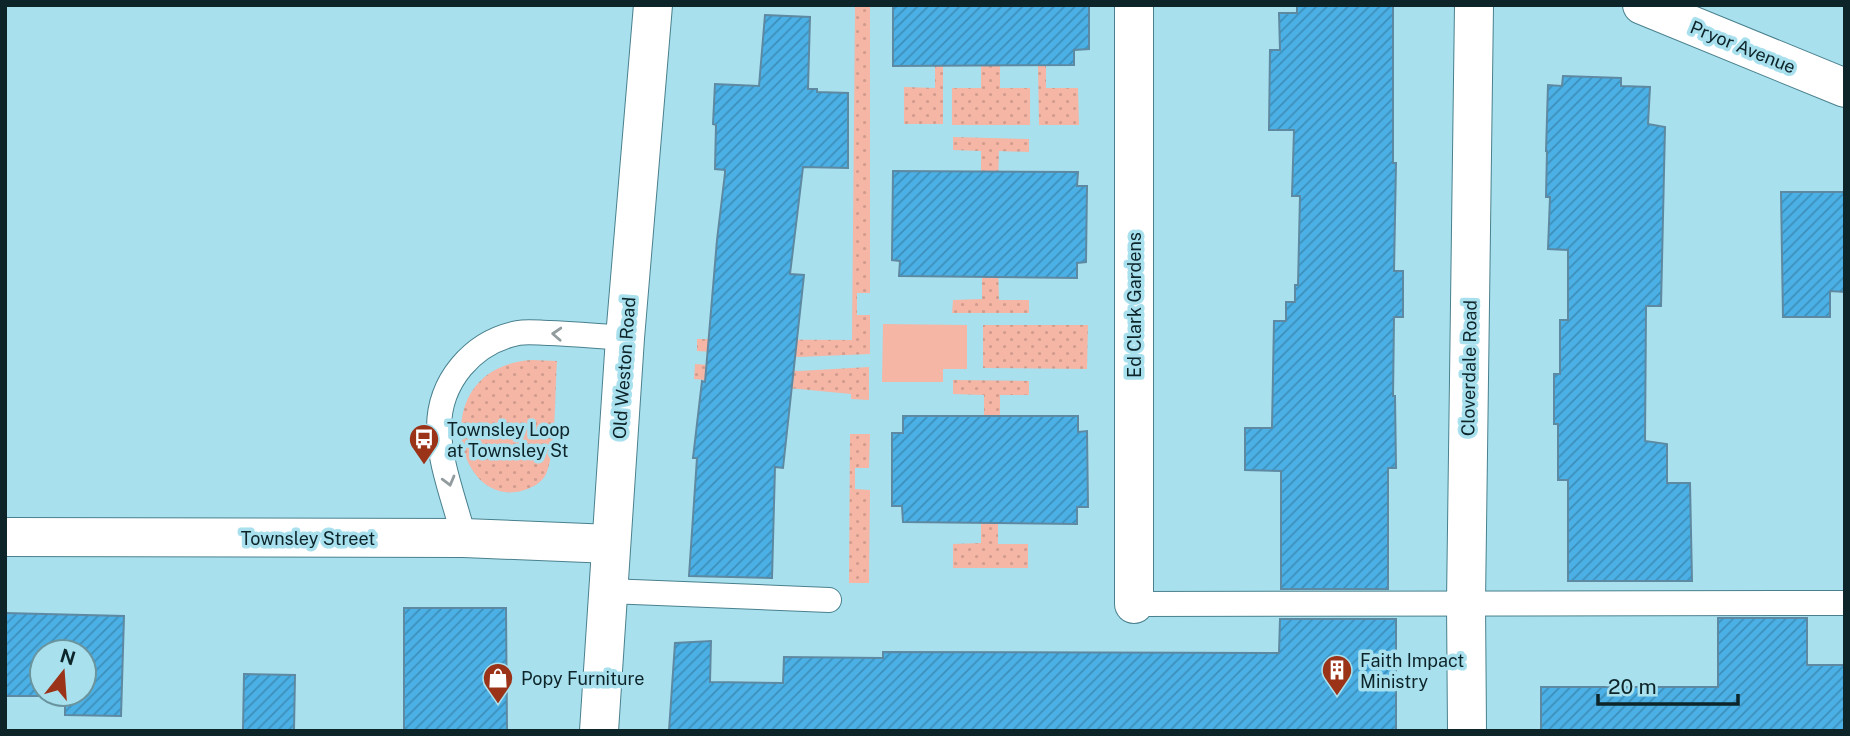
<svg xmlns="http://www.w3.org/2000/svg" width="1850" height="736" viewBox="0 0 1850 736" font-family="'Public Sans',sans-serif">
<defs>
<pattern id="grass-dots" width="8" height="8" patternUnits="userSpaceOnUse" patternTransform="scale(1.75)"><rect width="8" height="8" fill="#f5b6a5"/><path d="M2 2h.1M6 6h.1" fill="none" stroke="#d19c8e" stroke-width="1.8" stroke-linecap="round"/></pattern>
<pattern id="building-hatch" width="6" height="6" patternUnits="userSpaceOnUse" patternTransform="scale(1.75)"><rect width="6" height="6" fill="#4bb0e5"/><path d="M-1 1l2-2M0 6l6-6M5 7l2-2" fill="none" stroke="#3d8fba"/></pattern>
</defs>
<rect width="100%" height="100%" fill="#a8e0ee"/>
<g fill="url(#grass-dots)">
<path d="M855,5H870V293H857V315H870V354L799,357L697,351V339L852,340Z"/>
<path d="M981,56H1000V88H1030V125H952V88H981Z"/>
<path d="M935,66H943V124H904V87L935,88Z"/>
<path d="M1038,66H1046V88H1078L1079,125H1039Z"/>
<path d="M953,137L1029,139V152L999,151L998,184L981,172V151L953,150Z"/>
<path d="M982,265H998L999,300H1029V313H952L953,300L982,299Z"/>
<path d="M983,325H1088L1087,369L983,368Z"/>
<path d="M532,360L557,361C555,386 556,454 546,474C542,483 530,489 521,491C453,508 426,367 532,360Z"/>
<path d="M695,364L799,371L869,367V400L851,399V394L694,379Z"/>
<path d="M953,380L1029,381V395H1000V428H984V395L953,394Z"/>
<path d="M850,434H870L869,468H855V489L870,490L869,583H849Z"/>
<path d="M981,510H998V544H1028V568H953V544L981,543Z"/>
</g>
<path fill="#f5b6a5" d="M883,324L967,325V369H943V382H882Z"/>
<g fill="url(#building-hatch)" stroke="#5e89a2" stroke-width="2" fill-rule="evenodd">
<path d="M893,5H1089V49L1074,50V65L893,66Z"/>
<path d="M1297,5H1393V163H1396L1394,271H1403V317H1394L1393,396H1395L1396,468H1388V589H1281V471L1245,470V428H1272L1274,321H1286V302H1295V285H1298L1300,196H1292L1294,130H1269L1270,50H1280L1279,13H1297Z"/>
<path d="M765,15L810,17L808,89H817V92L848,93V168L803,167L790,274L804,275L783,468L775,467L772,578L689,576L697,458H693L702,381L705,382L717,240L725,173V170L715,169L716,125L713,124L715,84L759,86Z"/>
<path d="M1563,76L1621,78V86L1650,87L1648,124L1665,127L1661,306H1646L1645,441L1667,444V483H1690L1692,581H1568V480H1558V424H1554V374H1560V320H1568V250L1548,249L1550,197H1546L1547,151H1546L1548,85L1562,86Z"/>
<path d="M893,171L1078,172L1077,186H1087L1086,262L1077,263V278L899,276L900,261L892,260Z"/>
<path d="M1781,192H1845V292L1830,291V317H1783Z"/>
<path d="M903,416H1078V432L1087,431L1088,507H1077V524L903,522L902,506H892V433H903Z"/>
<path d="M404,608H506L507,731H404Z"/>
<path d="M5,613L124,616L121,716L65,715V696H5ZM42,652H84V694H42Z"/>
<path d="M1718,618H1807V665H1845V731H1541V687H1718Z"/>
<path d="M1280,619H1396V731H669L675,643L711,641L710,682L783,683L784,657L883,658V652L1279,653Z"/>
<path d="M244,674L295,675L294,731H243Z"/>
</g>
<g fill="none" stroke-linecap="round" stroke-linejoin="round">
<g stroke="#4a808d" stroke-width="26">
<g id="lane">
<path d="M464,538C456,505 439,463 439,428C439,382 472,342 518,333C528,331 540,333 550,333C575,334 600,336 625,338"/>
<path d="M608,591L829,600"/>
<path d="M1134,604L1845,603"/>
</g>
</g>
<g stroke="#4a808d" stroke-width="40">
<g id="street">
<path d="M1642,5L1845,88"/>
<path d="M5,537L464,538L611,544"/>
<path d="M1134,604V5"/>
<path d="M1467,731L1466,603L1474,5"/>
</g>
</g>
<g stroke="#4a808d" stroke-width="40">
<path id="secondary" d="M599,731L625,338L653,5"/>
</g>
<use href="#lane" stroke="#fff" stroke-width="24"/>
<use href="#street" stroke="#fff" stroke-width="38"/>
<use href="#secondary" stroke="#fff" stroke-width="38"/>
</g>
<defs><path id="oneway-chevron" d="M-2-3.5L2.5 0L-2 3.5" fill="none" stroke-width="1.6" stroke-linecap="round" stroke-linejoin="round" transform="scale(1.75)"/></defs>
<g stroke="#929c9f">
<use href="#oneway-chevron" transform="translate(557 334) rotate(-177)"/>
<use href="#oneway-chevron" transform="translate(449 481) rotate(75)"/>
</g>
<defs>
<g id="bus-pin" transform="scale(1.575)"><path d="M0 17L-7.5 6A9.5 9.5 0 1 1 7.5 6Z" fill="#9b3318" stroke="#a8e0ee"/><path d="M-5-6H5V4H4V6H2V4H-2V6H-4V4H-5ZM-3.5-4V0h7V-4ZM-3.5 1.2v1.5H-2V1.2ZM2 1.2v1.5H3.5V1.2Z" fill="#fff"/></g>
<g id="building-pin" transform="scale(1.575)"><path d="M0 17L-7.5 6A9.5 9.5 0 1 1 7.5 6Z" fill="#9b3318" stroke="#a8e0ee"/><path d="M-4-6H4V6H1V3H-1V6H-4ZM-2.5-4.3h1.7v1.8h-1.7ZM.8-4.3h1.7v1.8H.8ZM-2.5-1h1.7V.8h-1.7ZM.8-1h1.7V.8H.8Z" fill="#fff"/></g>
<g id="shop-pin" transform="scale(1.575)"><path d="M0 17L-7.5 6A9.5 9.5 0 1 1 7.5 6Z" fill="#9b3318" stroke="#a8e0ee"/><path d="M-5-2.5h2.3a2.7 3.5 0 0 1 5.4 0H5L5.5 6h-11ZM-1.5-2.5h3a1.5 2.3 0 0 0-3 0Z" fill="#fff"/></g>
</defs>
<g fill-rule="evenodd">
<use href="#bus-pin" x="424" y="439"/>
<use href="#building-pin" x="1337" y="670"/>
<use href="#shop-pin" x="498" y="678"/>
</g>
<g text-anchor="middle" dominant-baseline="central" stroke-width="7" stroke-linejoin="round" paint-order="stroke">
<g font-size="18" fill="#0d2429" stroke="#a8e0ee">
<text transform="translate(1743 47) rotate(22)">Pryor Avenue</text>
<text transform="translate(1134 305) rotate(-90)">Ed Clark Gardens</text>
<text transform="translate(624 368) rotate(-86)">Old Weston Road</text>
<text transform="translate(1469 368) rotate(-89)">Cloverdale Road</text>
<text x="308" y="538">Townsley Street</text>
</g>
<g font-size="18" fill="#0d2429" stroke="#a8e0ee" text-anchor="start">
<text x="447" y="429">Townsley Loop<tspan x="447" dy="21">at Townsley St</tspan></text>
<text x="1360" y="660">Faith Impact<tspan x="1360" dy="21">Ministry</tspan></text>
<text x="521" y="678">Popy Furniture</text>
</g>
</g>
<rect width="1850" height="736" fill="none" stroke="#0d2429" stroke-width="14"/>
<g transform="translate(63 673) rotate(17)"><circle r="33" fill="#a8e0ee" stroke="#6a959f" stroke-width="2"/>
<path d="M0-5L12 26L0 18L-12 26Z" fill="#9b3318"/>
<text y="-10" font-size="19" font-weight="bold" text-anchor="middle" fill="#0d2429">N</text>
</g>
<path d="M1598 694v10h140v-10" fill="none" stroke="#0d2429" stroke-width="3.5"/>
<text x="1608" y="694" font-size="21" fill="#0d2429" stroke="#a8e0ee" stroke-width="5" paint-order="stroke">20 m</text>
</svg>
